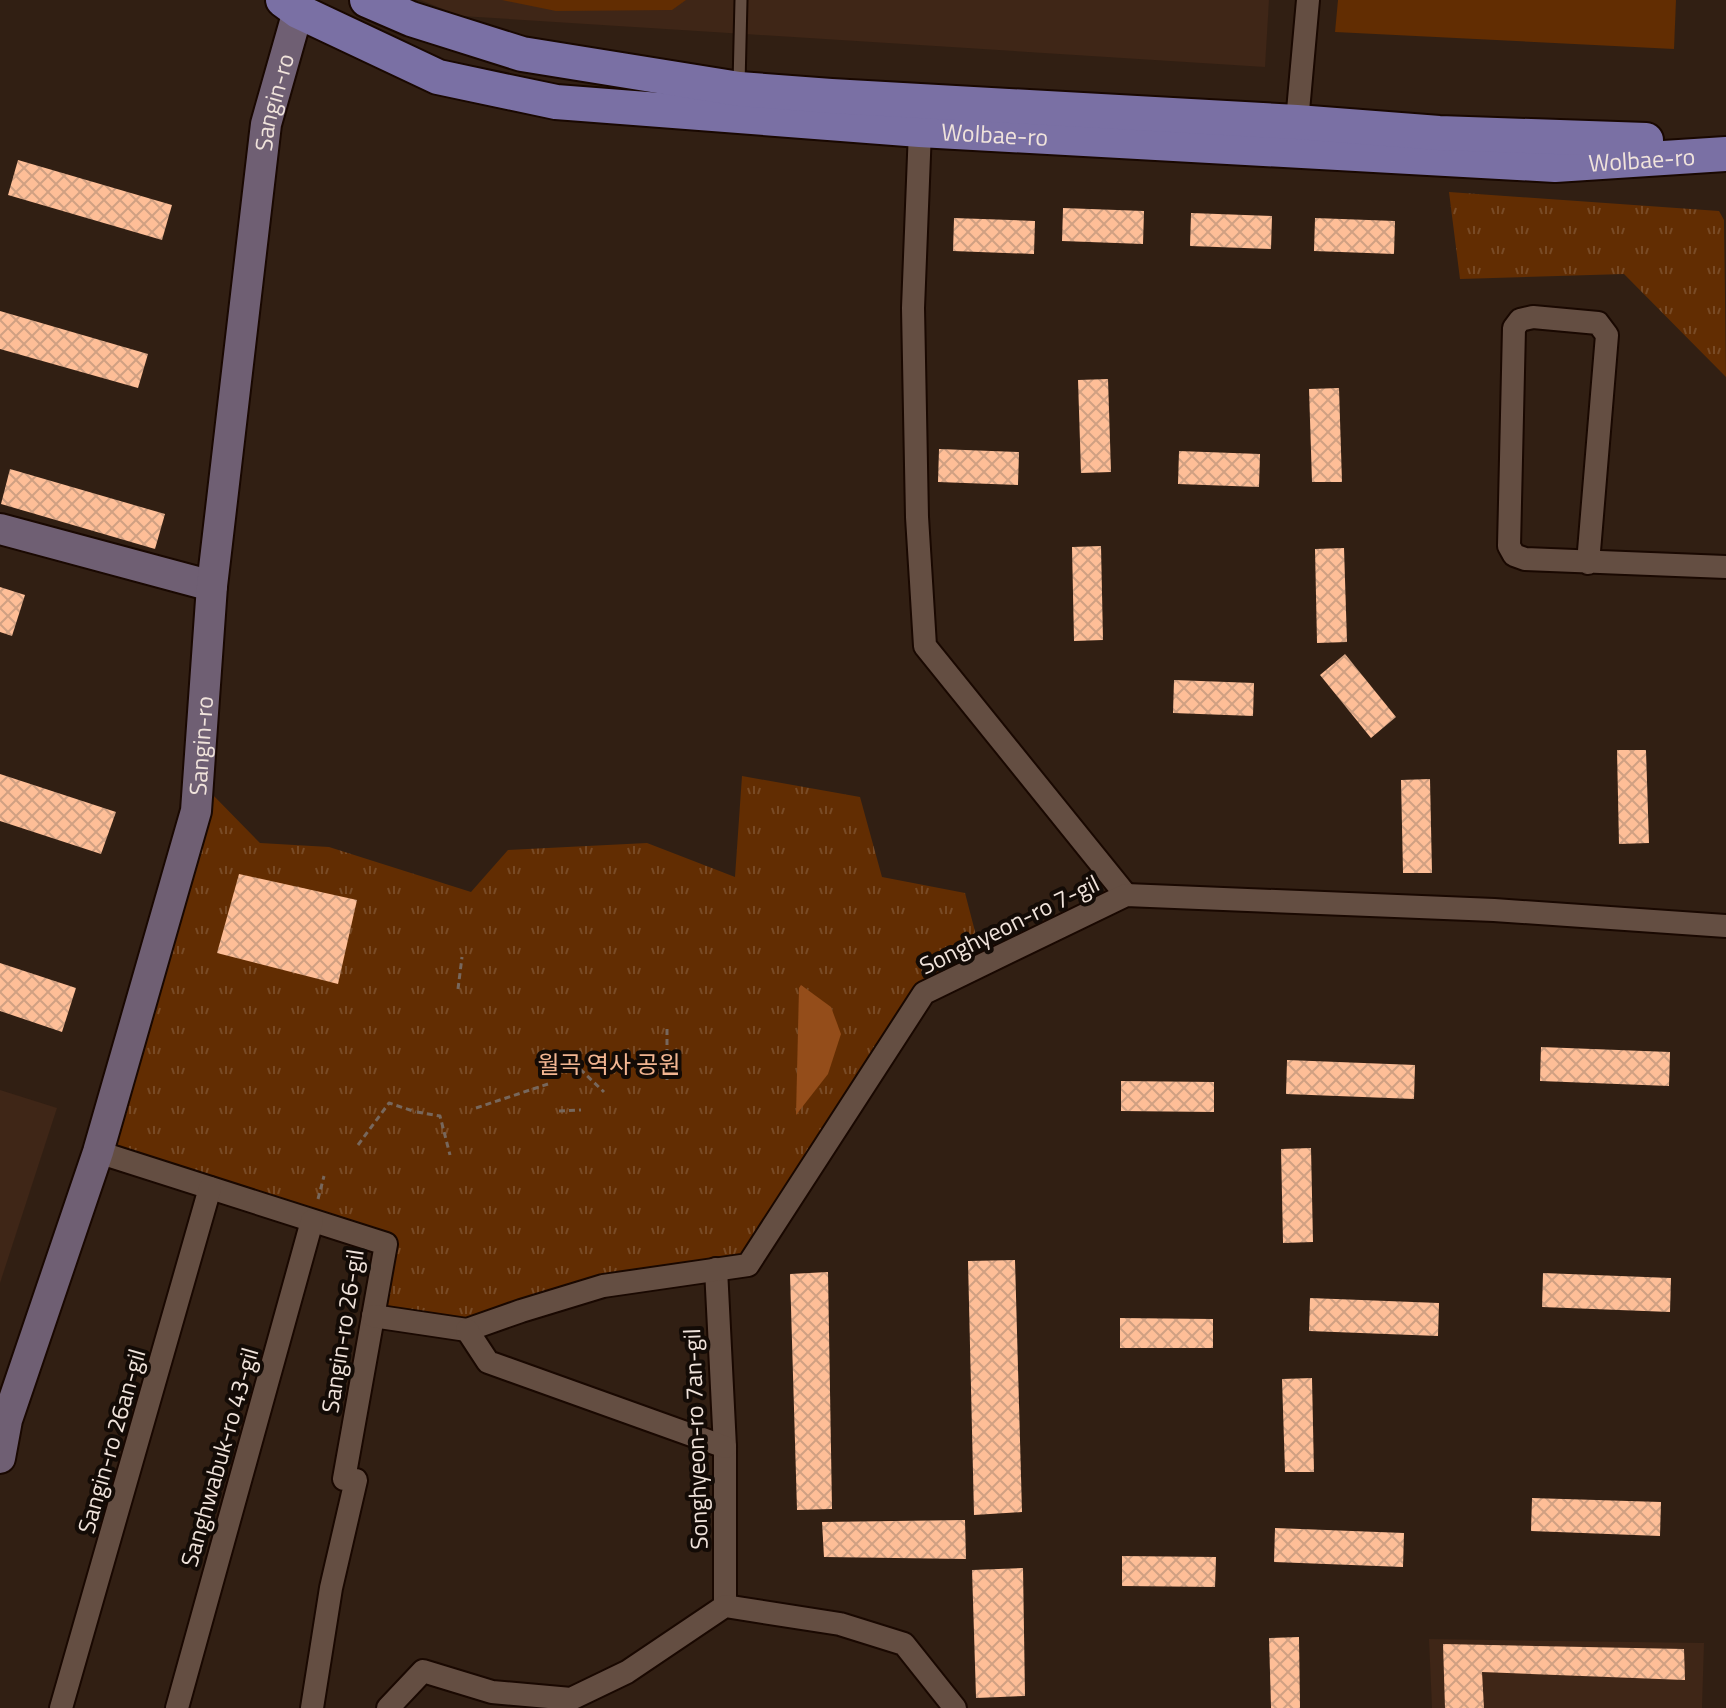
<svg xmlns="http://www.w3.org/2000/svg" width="1726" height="1708" viewBox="0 0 1726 1708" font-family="'Titillium Web','Noto Sans KR',sans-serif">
<defs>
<pattern id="grass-tufts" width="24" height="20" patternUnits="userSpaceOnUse" patternTransform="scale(2)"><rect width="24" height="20" fill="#622d02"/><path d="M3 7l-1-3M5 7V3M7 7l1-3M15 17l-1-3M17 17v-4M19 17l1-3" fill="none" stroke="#794b26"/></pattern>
<pattern id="building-cross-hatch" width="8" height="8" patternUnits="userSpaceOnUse" patternTransform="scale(2)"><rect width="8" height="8" fill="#febe97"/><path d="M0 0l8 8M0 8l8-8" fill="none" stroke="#d0a082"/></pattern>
</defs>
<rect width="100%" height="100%" fill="#311f13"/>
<g fill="#3f2617">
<path d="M420,0H1269L1265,67L461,16Z"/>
<path d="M0,1090L57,1108L0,1283Z"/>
<path d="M1429,1639L1704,1643L1702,1708H1432Z"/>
</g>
<g fill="url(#grass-tufts)">
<path d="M1449,192L1719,211L1724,220L1726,377L1624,274L1460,279Z"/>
<path d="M742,776L860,797L882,877L965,893L978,943L924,993L748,1265L603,1286L467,1330L373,1316L386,1245L98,1152L210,792L260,843L329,847L471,892L508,850L647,843L735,877Z"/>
</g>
<g fill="#622d02">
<path d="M502,0H686L672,10L556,11Z"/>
<path d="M1338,0H1676L1674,49L1335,32Z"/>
</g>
<path fill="#944d1a" d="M801,985L831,1007L841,1034L828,1074L796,1115L799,988Z"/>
<g fill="url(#building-cross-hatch)">
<path d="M18,160L172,205L162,240L8,195Z"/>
<path d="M1063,208L1144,211L1143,244L1062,241Z"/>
<path d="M1191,213L1272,216L1271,249L1190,246Z"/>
<path d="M954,218L1035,221L1034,254L953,251Z"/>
<path d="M1315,218L1395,221L1394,254L1314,251Z"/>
<path d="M0,311L148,354L138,388L0,349Z"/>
<path d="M1108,379L1111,472L1081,473L1078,380Z"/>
<path d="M1339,388L1342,482H1312L1309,389Z"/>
<path d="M939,449L1019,452L1018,485L938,482Z"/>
<path d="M1179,451L1260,454L1259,487L1178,484Z"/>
<path d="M10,469L165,514L155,549L1,504Z"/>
<path d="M1101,546L1103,640L1074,641L1072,547Z"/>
<path d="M1344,548L1347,642L1317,643L1315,549Z"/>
<path d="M0,587L25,595L12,636L0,632Z"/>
<path d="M1345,654L1396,717L1371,738L1320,675Z"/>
<path d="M1174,680L1254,683L1253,716L1173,713Z"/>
<path d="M1617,750H1646L1649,843L1619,844Z"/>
<path d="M0,774L116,812L101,854L0,821Z"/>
<path d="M1430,779L1432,873H1403L1401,780Z"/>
<path d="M239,874L357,900L338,984L217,953Z"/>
<path d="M0,963L76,988L62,1032L0,1011Z"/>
<path d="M1541,1047L1670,1052L1669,1086L1540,1081Z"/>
<path d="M1287,1060L1415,1065L1414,1099L1286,1094Z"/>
<path d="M1121,1081L1214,1082V1112L1121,1111Z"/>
<path d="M1311,1148L1313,1242L1283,1243L1281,1149Z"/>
<path d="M1015,1260L1022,1512L974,1515L968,1261Z"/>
<path d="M828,1272L832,1509L797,1510L790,1274Z"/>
<path d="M1543,1273L1671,1278L1670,1312L1542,1307Z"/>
<path d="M1310,1298L1439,1303L1438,1336L1309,1331Z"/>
<path d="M1120,1318L1213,1319V1348H1120Z"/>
<path d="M1312,1378L1314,1472H1285L1282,1379Z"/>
<path d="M1532,1498L1661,1502L1660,1536L1531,1531Z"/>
<path d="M965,1520L966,1559L824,1557L822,1522Z"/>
<path d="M1275,1528L1404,1533L1403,1567L1274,1562Z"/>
<path d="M1122,1556L1216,1557L1215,1587L1122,1586Z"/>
<path d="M1023,1568L1025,1696L976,1698L972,1570Z"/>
<path d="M1299,1637L1300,1708H1271L1269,1638Z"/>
<path d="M1443,1644L1684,1649L1685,1680L1482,1672L1484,1708H1445Z"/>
</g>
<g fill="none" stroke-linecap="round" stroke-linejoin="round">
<g stroke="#190801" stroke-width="15">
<path id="lane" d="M739,84L741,0"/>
</g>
<g stroke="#190801" stroke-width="26">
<g id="street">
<path d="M1297,122L1308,0"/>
<path d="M920,130L913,308L917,517L925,646L1126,895"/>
<path d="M1588,563L1607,335L1598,323L1533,317L1520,320L1514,328L1509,546L1514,555L1525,559L1726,567"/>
<path d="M98,1152L386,1244L344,1479L356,1480L331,1588L312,1708"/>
<path d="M716,1269L725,1447V1606"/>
<path d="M373,1316L467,1330L521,1311L603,1286L748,1265L924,993L1126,895L1494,910L1726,926"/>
<path d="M467,1330L488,1362L725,1447"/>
<path d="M61,1708L210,1188"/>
<path d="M177,1708L312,1221"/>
<path d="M388,1708L423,1671L492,1692L571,1699L627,1672L725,1606L840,1624L904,1644L955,1708"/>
</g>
</g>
<g stroke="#190801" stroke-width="34">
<g id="secondary">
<path d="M0,529L212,586"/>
<path id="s1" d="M0,1458L7,1420L98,1152L196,811L212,586L266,124L298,11"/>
</g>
</g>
<g stroke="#190801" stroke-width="38">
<g id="primary">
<path id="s2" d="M283,0L298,11L438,77L556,102L920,130L1555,165L1726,154"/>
<path d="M367,0L411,19L522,54L739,89L831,96L1297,122L1439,133L1646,140"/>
</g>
</g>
<g stroke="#77675c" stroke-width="3" stroke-dasharray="6 4" stroke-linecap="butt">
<path d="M458,989L462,957"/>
<path d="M667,1029V1080"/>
<path d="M580,1069L604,1092"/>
<path d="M476,1108L548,1084"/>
<path d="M559,1111L581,1110"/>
<path d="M417,1112L440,1116L450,1155"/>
<path d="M358,1145L389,1103L416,1112"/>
<path d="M318,1199L324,1176"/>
</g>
<use href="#lane" stroke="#644e42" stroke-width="11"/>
<use href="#street" stroke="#644e42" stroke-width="22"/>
<use href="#secondary" stroke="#6f5f73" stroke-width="30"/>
<use href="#primary" stroke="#7a70a4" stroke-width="34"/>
</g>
<g text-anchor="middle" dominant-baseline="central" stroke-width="8" stroke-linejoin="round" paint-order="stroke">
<g font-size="24" fill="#f0e3db" stroke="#130b06">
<text stroke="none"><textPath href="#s1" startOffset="1390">Sangin-ro</textPath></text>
<text stroke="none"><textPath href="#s2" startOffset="734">Wolbae-ro</textPath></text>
<text stroke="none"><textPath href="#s2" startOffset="1382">Wolbae-ro</textPath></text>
<text stroke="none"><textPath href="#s1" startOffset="742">Sangin-ro</textPath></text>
<text transform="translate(1009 924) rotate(-26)">Songhyeon-ro 7-gil</text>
<text transform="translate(342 1331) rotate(-81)">Sangin-ro 26-gil</text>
<text transform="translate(695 1439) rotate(-92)">Songhyeon-ro 7an-gil</text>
<text transform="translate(111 1441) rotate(-74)">Sangin-ro 26an-gil</text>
<text transform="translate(219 1457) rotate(-74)">Sanghwabuk-ro 43-gil</text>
</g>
<g font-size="24" fill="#f3b692" stroke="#130b06">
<text x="609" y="1064">월곡 역사 공원</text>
</g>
</g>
</svg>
